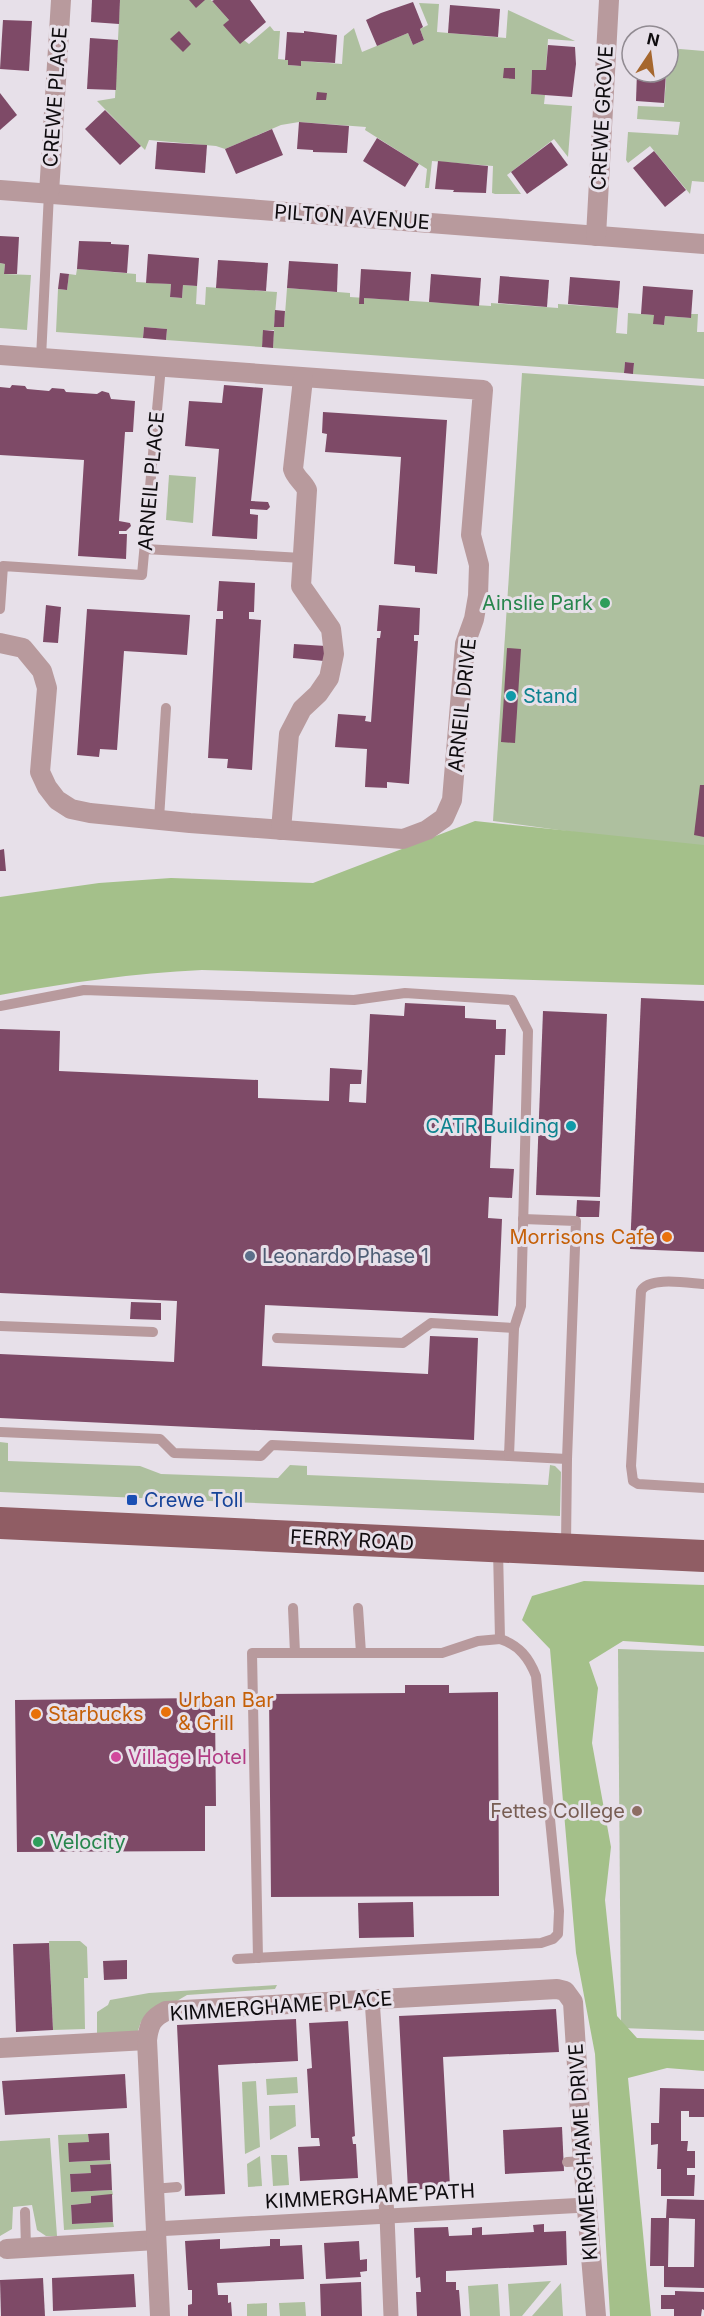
<svg xmlns="http://www.w3.org/2000/svg" width="704" height="2316" viewBox="0 0 704 2316" font-family="Inter,sans-serif">
<rect width="100%" height="100%" fill="#e7e0e9"/>
<g fill="#aec09f">
<path d="M120,0H211L229,20L224,25L249,44L270,26L274,31H280L278,59L288,60V65L300,66L301,61L342,64L344,36L354,28L362,52L408,33L413,45L424,40L420,29L428,25L419,3L439,4L437,32L506,38L508,10L575,41L548,39L546,70H532L531,94L545,95L544,104L572,106L568,157L554,139L507,175L521,194H495L492,193L493,166L432,161L429,188H425L427,169L365,130L366,127L299,122L281,125L225,149L216,146L149,140L145,150L97,101L115,98Z"/>
<path d="M680,49L704,51V182L692,181L690,194L650,146L628,163L626,160L628,132L678,135L680,122L637,119L638,106L664,107L668,52Z"/>
<path d="M0,263L5,264L4,274L31,275L27,330L0,328Z"/>
<path d="M77,269L136,274V282L171,284L170,297L182,298L183,285L197,286L196,304L205,305L206,287L277,292L274,326L284,327L287,288L350,293V297L491,306V303L558,308V304L618,308L616,333L627,334L628,313L654,315V324L664,325L665,316L691,318V314H698L697,332H704V379L633,374L634,363L625,362L624,373L273,348L274,330H264L262,347L166,340L167,329L144,327L143,338L56,332L58,289L67,290L69,274L76,275Z"/>
<path d="M522,373L704,386V850L493,821Z"/>
<path d="M169,475L196,477L193,523L166,520Z"/>
<path d="M0,1442L8,1443V1461L140,1466L161,1474L278,1478L290,1465L307,1466V1475L548,1485L550,1465L555,1466L561,1472L560,1516L0,1492Z"/>
<path d="M618,1649L704,1652V2031L621,2028Z"/>
<path d="M49,1941H80L87,1947L88,1978H84L85,2029L53,2030Z"/>
<path d="M277,1985L275,1989L187,1995L141,2022L137,2033L97,2036V2012L108,2005L110,2000L149,1993Z"/>
<path d="M297,2077L298,2093L267,2095L266,2079Z"/>
<path d="M256,2081L260,2147L245,2154L242,2082Z"/>
<path d="M295,2105L296,2126L270,2140L269,2106Z"/>
<path d="M88,2134L89,2142L69,2162L110,2160L111,2164L90,2165L91,2173L70,2174L71,2192L112,2190L113,2195L91,2196V2203L71,2205L72,2224L113,2222L114,2227L64,2230L58,2135Z"/>
<path d="M50,2138L57,2236H46L37,2230L32,2205L13,2207L12,2229L0,2236V2141Z"/>
<path d="M271,2155H287L289,2185L273,2186Z"/>
<path d="M260,2156L262,2186L248,2187L247,2164Z"/>
<path d="M551,2281L522,2316H510L508,2284Z"/>
<path d="M561,2283L563,2316H532Z"/>
<path d="M498,2284L500,2316H470L468,2286Z"/>
<path d="M305,2302L306,2316H280L279,2303Z"/>
<path d="M267,2303V2316H247V2304Z"/>
</g>
<g fill="#a4c08a">
<path d="M475,821L704,845V985L202,970C134,973 67,983 0,995V897L99,883L171,878L313,883Z"/>
<path d="M584,1581L704,1585V1646L623,1641L589,1662L598,1688L592,1743L611,1847L605,1900L617,2016L637,2038L704,2040V2071L667,2068L628,2078L651,2316H610L595,2054L576,1953L550,1649L522,1620L532,1596Z"/>
</g>
<g fill="#7e4a67" fill-rule="evenodd">
<path d="M92,0H120L119,24L91,22Z"/>
<path d="M189,0H205L196,8Z"/>
<path d="M214,0H250L266,22L240,44L223,25L229,20L212,1Z"/>
<path d="M413,2L423,27L420,29L424,40L413,45L408,33L377,46L366,20L381,13Z"/>
<path d="M450,5L500,9L498,37L448,33Z"/>
<path d="M3,20L32,21L29,71L0,69Z"/>
<path d="M179,31L191,44L183,52L170,39Z"/>
<path d="M304,31L337,35L335,63L301,61V66L288,65V60H285L287,32L304,33Z"/>
<path d="M90,38L118,40L116,90L87,89Z"/>
<path d="M548,45L575,47L576,64L572,97L531,94L532,70H546Z"/>
<path d="M504,68H515V79L503,78Z"/>
<path d="M637,72H666L664,103L636,101Z"/>
<path d="M317,92L327,93L326,100H316Z"/>
<path d="M0,93L17,115L0,130Z"/>
<path d="M105,110L141,146L120,165L85,129Z"/>
<path d="M299,122L349,126L347,153L313,152V150L297,149Z"/>
<path d="M272,129L283,155L236,174L225,149Z"/>
<path d="M377,138L419,164L405,187L363,161Z"/>
<path d="M157,142L207,145L205,173L155,169Z"/>
<path d="M551,142L568,165L527,194L511,172Z"/>
<path d="M654,151L686,190L665,207L633,168Z"/>
<path d="M438,161L488,166L486,193L453,192L454,190L435,189Z"/>
<path d="M0,236L19,237L17,274H4L5,264L0,263Z"/>
<path d="M79,241L111,242V244L129,245L127,273L77,269Z"/>
<path d="M148,254L199,258L197,286L183,285L182,298L170,297L171,284L146,283Z"/>
<path d="M218,260L268,263L266,291L216,288Z"/>
<path d="M289,261L338,264L337,292L287,288Z"/>
<path d="M361,269L411,272L409,301L364,298V304H359Z"/>
<path d="M60,273L69,274L67,290L58,289Z"/>
<path d="M431,274L481,278L479,306L429,302Z"/>
<path d="M500,276L549,280L547,307L498,303Z"/>
<path d="M570,277L620,281L618,308L568,304Z"/>
<path d="M643,286L693,290L691,318L665,316L664,325L653,324L654,315L641,314Z"/>
<path d="M275,310L285,311L284,327H274Z"/>
<path d="M144,327L167,329L166,340L143,338Z"/>
<path d="M263,330L274,331L273,348L262,347Z"/>
<path d="M625,362L634,363L633,374L624,373Z"/>
<path d="M12,385L25,386L27,389L49,391L52,388L64,389L66,392L97,394L102,391L109,393L111,399L135,401L133,432H125L119,521L130,523L131,526L126,531H119V534H127L126,559L78,556L84,460L0,455V387L10,388Z"/>
<path d="M224,385L263,388L251,501L268,502L270,507L267,510L250,509V514L258,515L257,539L212,536L219,449L185,446L189,401L222,403Z"/>
<path d="M323,412L447,420L437,574L415,572V566L394,564L401,457L325,452L327,434L322,433Z"/>
<path d="M219,581L255,583L254,612H249V619L261,620L252,770L227,768L228,759L208,758L216,619H223V611H217Z"/>
<path d="M46,605L61,607L58,643L43,642Z"/>
<path d="M379,605L420,608L419,635H414V641H418L409,784L387,782V788L365,787L367,749L335,747L338,714L366,716L365,721L371,722L377,638H380L381,631H377Z"/>
<path d="M87,609L190,615L187,655L124,651L117,750L100,749L99,757L77,755Z"/>
<path d="M294,644L326,646L324,661L293,658Z"/>
<path d="M507,648L521,649L515,743L501,742Z"/>
<path d="M700,785H704V837L694,835Z"/>
<path d="M4,849L6,871H0V850Z"/>
<path d="M641,998L704,1001V1252L630,1249Z"/>
<path d="M405,1003L465,1006V1018L496,1020V1029H506L505,1055H495L490,1168L514,1169L512,1198L489,1197L488,1218L502,1219L498,1316L265,1305L262,1366L428,1374L430,1336L478,1338L474,1440L0,1418V1354L174,1362L177,1301L0,1293V1029L60,1031L59,1071L258,1080V1098L329,1101L330,1068L362,1070L361,1084H350L349,1102L366,1103L370,1014L404,1016Z"/>
<path d="M543,1011L607,1014L600,1197L536,1195Z"/>
<path d="M577,1200L600,1201L599,1217H576Z"/>
<path d="M131,1302L161,1303V1320L130,1319Z"/>
<path d="M405,1685H449V1693L498,1692L499,1896L271,1897L269,1694L405,1693Z"/>
<path d="M205,1698V1709H215L216,1806H205V1851L17,1852L15,1700Z"/>
<path d="M413,1902L414,1937L359,1938L358,1903Z"/>
<path d="M49,1943L53,2030L16,2032L13,1944Z"/>
<path d="M127,1960V1979L104,1980L103,1961Z"/>
<path d="M556,2009L559,2052L443,2057L450,2187L408,2190L399,2016Z"/>
<path d="M296,2019L298,2061L218,2065L225,2194L185,2196L177,2025Z"/>
<path d="M348,2021L355,2136L352,2137L353,2144H356L358,2178L300,2181L298,2147L320,2146L319,2138H311L307,2069L312,2068L309,2023Z"/>
<path d="M125,2074L127,2108L5,2115L2,2081Z"/>
<path d="M660,2088L704,2089V2117H689V2111H681V2141H688L687,2151H695V2168H687V2175H695L694,2196H661V2169H657L658,2144L651,2145V2123H659Z"/>
<path d="M562,2127L564,2171L505,2174L503,2130Z"/>
<path d="M109,2133L110,2160L69,2162L68,2143L89,2142L88,2134Z"/>
<path d="M111,2164L112,2190L71,2192L70,2174L91,2173L90,2165Z"/>
<path d="M112,2194L113,2222L72,2224L71,2205L91,2203V2196Z"/>
<path d="M667,2199L704,2200V2288L664,2287V2266H650L651,2218H666ZM669,2218L695,2219L694,2267H668Z"/>
<path d="M544,2224V2232L566,2231L567,2265L446,2271V2282H456V2290H459L461,2316H417L416,2292H421L420,2277L416,2278L414,2228L448,2227L449,2236L472,2235V2228L482,2227V2235L534,2232L533,2225Z"/>
<path d="M220,2239V2249L270,2246V2239H280V2246L302,2245L304,2279L217,2283L218,2295H228V2303L231,2302L232,2316H188V2305L192,2304V2290H188L185,2241Z"/>
<path d="M359,2241L360,2260L367,2259V2271L360,2272L361,2277L326,2279L324,2243Z"/>
<path d="M134,2274L136,2307L53,2311L52,2278Z"/>
<path d="M43,2278L45,2316H1L0,2280Z"/>
<path d="M361,2282L362,2316H321L320,2284Z"/>
<path d="M675,2291L704,2292V2310L702,2309L701,2316H674V2309H661V2295H675Z"/>
</g>
<g fill="none" stroke-linecap="round" stroke-linejoin="round">
<g stroke="#b89a9d" stroke-width="10">
<path d="M41,358L49,193"/>
<path d="M145,549L302,558"/>
<path d="M0,609L3,566L142,575L161,366"/>
<path d="M159,819L166,708"/>
<path d="M0,1006L84,990L354,1000L405,993L512,1000L528,1031L521,1306L514,1328L509,1456L272,1445L261,1456L174,1453L160,1439L0,1432"/>
<path d="M704,1284C688,1283 649,1276 641,1291L631,1466L633,1481L638,1484L704,1488"/>
<path d="M0,1326L153,1332"/>
<path d="M277,1338L403,1343L431,1323L514,1328"/>
<path d="M509,1456L567,1459L576,1221L523,1219"/>
<path d="M566,1546L567,1459"/>
<path d="M293,1608L295,1653"/>
<path d="M358,1608L361,1653"/>
<path d="M258,1958L252,1653H442L478,1641L500,1639"/>
<path d="M237,1959L541,1943L553,1939L558,1934L559,1911L536,1676C529,1658 519,1645 500,1639L498,1550"/>
<path d="M567,2162L583,2161"/>
<path d="M153,2189L177,2187"/>
<path d="M25,2212L26,2248"/>
</g>
<g stroke="#b89a9d" stroke-width="15">
<path d="M372,1999L387,2216L391,2316"/>
<path d="M155,2229L586,2205"/>
</g>
<g stroke="#b89a9d" stroke-width="20">
<path d="M0,190L704,244"/>
<path d="M49,193L61,0"/>
<path d="M596,236L609,0"/>
<path d="M0,355L483,390L471,535L479,565L478,596L474,619L465,644L452,800L444,818L427,830L403,839L190,823L90,813L71,809L57,800L47,787L40,772L47,688L42,671L23,648L0,643"/>
<path d="M281,830L289,734L302,709L318,694L329,678L334,654L331,629L301,586L307,490C303,481 296,479 293,469L303,379"/>
<path d="M0,2048L147,2040"/>
<path d="M7,2249L156,2240"/>
<path d="M160,2316L147,2040C149,2024 152,2018 166,2011L557,1989L565,1991L573,2002L583,2161L596,2316"/>
</g>
<path stroke="#905d64" stroke-width="32" d="M0,1523L704,1556"/>
</g>
<g fill="#2e9e5b" stroke="#e7e0e9" stroke-width="2">
<circle cx="605" cy="603" r="6"/>
<circle cx="38" cy="1842" r="6"/>
</g>
<g fill="#0f9aa8" stroke="#e7e0e9" stroke-width="2">
<circle cx="511" cy="696" r="6"/>
<circle cx="571" cy="1126" r="6"/>
</g>
<g fill="#e8710a" stroke="#e7e0e9" stroke-width="2">
<circle cx="667" cy="1237" r="6"/>
<circle cx="166" cy="1712" r="6"/>
<circle cx="36" cy="1714" r="6"/>
</g>
<circle fill="#5c6f8a" stroke="#e7e0e9" stroke-width="2" cx="250" cy="1256" r="6"/>
<rect fill="#1a4fb4" stroke="#e7e0e9" stroke-width="2" x="126" y="1494" width="12" height="12" rx="3"/>
<circle fill="#d1479c" stroke="#e7e0e9" stroke-width="2" cx="116" cy="1757" r="6"/>
<circle fill="#8d6e63" stroke="#e7e0e9" stroke-width="2" cx="637" cy="1811" r="6"/>
<g text-anchor="middle" dominant-baseline="central" stroke-width="6" stroke-linejoin="round" paint-order="stroke">
<g font-size="20" fill="#0f0c0f" stroke="#e7e0e9">
<text transform="translate(55 97) rotate(-86)">CREWE PLACE</text>
<text transform="translate(602 118) rotate(-87)">CREWE GROVE</text>
<text transform="translate(352 217) rotate(4)">PILTON AVENUE</text>
<text transform="translate(151 481) rotate(-85)">ARNEIL PLACE</text>
<text transform="translate(462 705) rotate(-84)">ARNEIL DRIVE</text>
<text transform="translate(352 1540) rotate(3)">FERRY ROAD</text>
<text transform="translate(281 2006) rotate(-4)">KIMMERGHAME PLACE</text>
<text transform="translate(583 2152) rotate(-94)">KIMMERGHAME DRIVE</text>
<text transform="translate(370 2196) rotate(-3)">KIMMERGHAME PATH</text>
</g>
<g font-size="20" fill="#27864d" stroke="#e7e0e9" text-anchor="end">
<text x="593" y="603">Ainslie Park</text>
<text x="50" y="1842" text-anchor="start">Velocity</text>
</g>
<g font-size="20" fill="#0d838f" stroke="#e7e0e9" text-anchor="start">
<text x="523" y="696">Stand</text>
<text x="559" y="1126" text-anchor="end">CATR Building</text>
</g>
<g font-size="20" fill="#c56008" stroke="#e7e0e9" text-anchor="start">
<text x="655" y="1237" text-anchor="end">Morrisons Cafe</text>
<text x="178" y="1700">Urban Bar<tspan x="178" dy="23">&amp; Grill</tspan></text>
<text x="48" y="1714">Starbucks</text>
</g>
<g font-size="20" fill="#4e5e75" stroke="#e7e0e9" text-anchor="start">
<text x="262" y="1256">Leonardo Phase 1</text>
</g>
<g font-size="20" fill="#164399" stroke="#e7e0e9" text-anchor="start">
<text x="144" y="1500">Crewe Toll</text>
</g>
<g font-size="20" fill="#b23c85" stroke="#e7e0e9" text-anchor="start">
<text x="128" y="1757">Village Hotel</text>
</g>
<g font-size="20" fill="#785e54" stroke="#e7e0e9" text-anchor="end">
<text x="625" y="1811">Fettes College</text>
</g>
</g>
<g transform="translate(650 54) rotate(13)"><circle r="28" fill="#e7e0e9" stroke="#918b92" stroke-width="1.5"/>
<path d="M0-4.5L10 22L0 15L-10 22Z" fill="#a6672e"/>
<text y="-9" font-size="16" font-weight="bold" text-anchor="middle" fill="#0f0c0f">N</text>
</g>
</svg>
